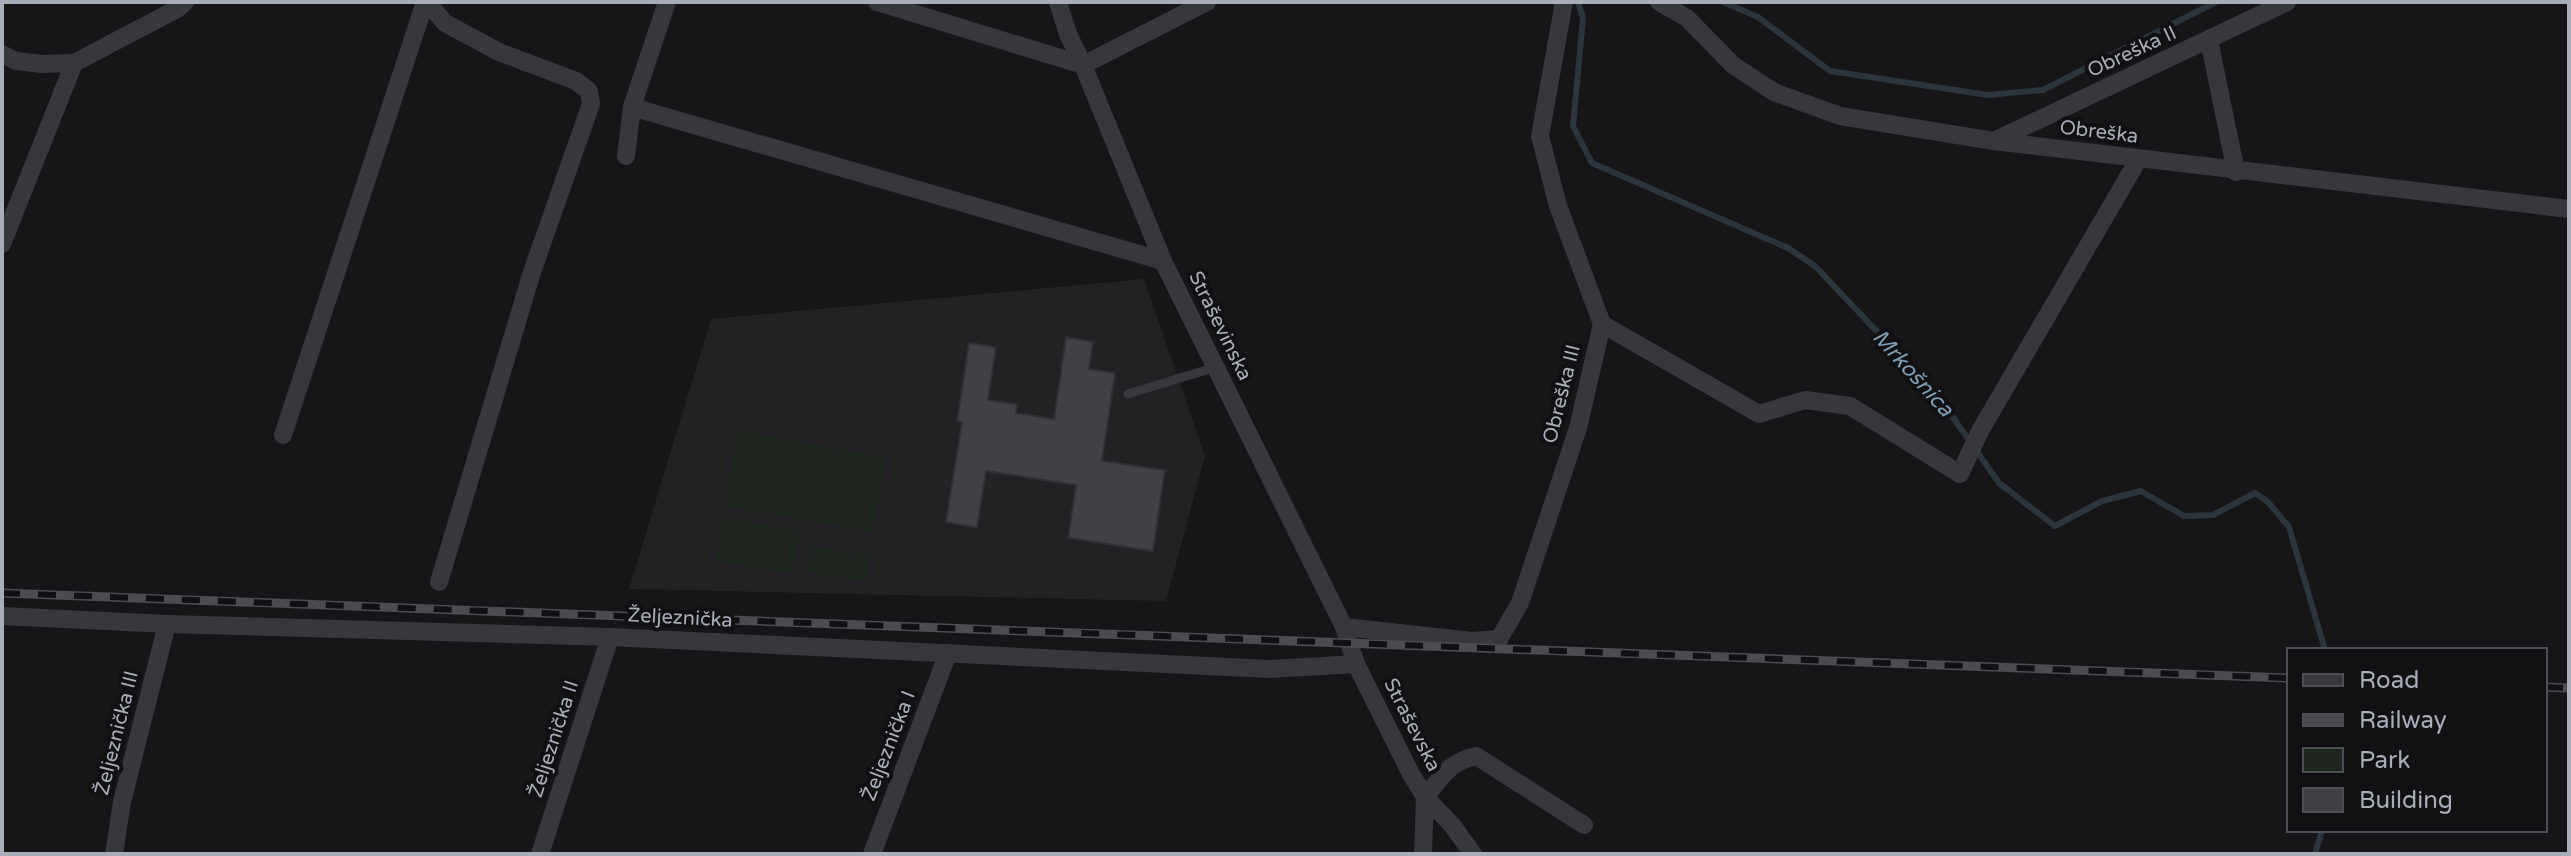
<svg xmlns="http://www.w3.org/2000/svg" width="2571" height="856" viewBox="0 0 2571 856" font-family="'Varela Round',sans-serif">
<rect width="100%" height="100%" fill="#161618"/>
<path fill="#222225" d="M1144,279L1205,456L1166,601L629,589L711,319Z"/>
<g fill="#1e261f">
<path d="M738,431L886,457L873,532L725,506Z"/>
<path d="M723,518L800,531L792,574L716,561Z"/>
<path d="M810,546L870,555L866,581L806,572Z"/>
</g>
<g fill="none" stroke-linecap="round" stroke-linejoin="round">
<g stroke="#2c353c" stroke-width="6">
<path d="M1578,2L1583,18L1573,126L1592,163L1788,248L1815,266L1938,396L1999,483L2055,526L2102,501L2141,491L2184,516L2213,515L2255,493L2268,502L2289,527L2325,650"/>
<path d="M1723,2L1758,17L1830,71L1988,95L2043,90L2216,2"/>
<path d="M2315,854L2322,830"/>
</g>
</g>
<path fill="#404145" stroke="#303034" stroke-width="2" d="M1066,337L1093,342L1089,369L1115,373L1102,461L1165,470L1153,551L1068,538L1076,485L986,471L977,528L946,522L962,422L957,421L969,343L996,347L988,400L1017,404L1016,413L1054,419Z"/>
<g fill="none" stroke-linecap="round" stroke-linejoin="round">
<path stroke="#37383d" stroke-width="9" d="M1128,394L1216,367"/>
<g stroke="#37383d" stroke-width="18">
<path d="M427,2L445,23L499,52L576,81L589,91L591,104L532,272L439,582"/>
<path d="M877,2L1083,65L1207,2"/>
<path d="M1058,2L1068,34L1083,65L1163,261L1344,627L1356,664L1411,774L1425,797L1423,854"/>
<path d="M1659,2L1687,18L1733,65L1774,92L1840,116L1994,141L2569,209"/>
<path d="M2209,40L2236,172"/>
<path d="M2,54L16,61L42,64L74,63L177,9L185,2"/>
<path d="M632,107L1163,261"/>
<path d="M1994,141L2287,2"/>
<path d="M626,156L632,107L667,2"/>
<path d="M2,244L74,63"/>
<path d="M1602,324L1759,414L1805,400L1850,406L1960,474L1980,431L2138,160"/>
<path d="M283,435L425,2"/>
<path d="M2,616L167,624L610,637L1269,669L1356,664"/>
<path d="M1344,627L1472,641L1499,639L1520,603L1578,428L1602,324L1558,206L1540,136L1564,2"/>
<path d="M114,854L122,802L167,624"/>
<path d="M540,854L610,637"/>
<path d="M872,854L948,653"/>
<path d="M1473,854L1452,825L1425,797C1442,777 1449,762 1476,756L1584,825"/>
</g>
<g stroke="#4a4c52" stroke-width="9">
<g id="rail">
<path d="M2,593L2289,678"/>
<path d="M2545,687L2569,688"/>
</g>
</g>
<use href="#rail" stroke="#111113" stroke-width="6" stroke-dasharray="18" stroke-linecap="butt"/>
</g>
<g text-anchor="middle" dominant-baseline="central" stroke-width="8" stroke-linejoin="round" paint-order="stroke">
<g font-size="20" fill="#a8adb8" stroke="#111113">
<text transform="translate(2132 52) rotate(-25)">Obreška II</text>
<text transform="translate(2099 132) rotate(7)">Obreška</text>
<text transform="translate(1220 326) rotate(64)">Straševinska</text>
<text transform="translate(1562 394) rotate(-76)">Obreška III</text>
<text transform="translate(680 618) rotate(3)">Željeznička</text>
<text transform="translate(1412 725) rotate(63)">Straševska</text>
<text transform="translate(117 733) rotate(-76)">Željeznička III</text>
<text transform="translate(554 739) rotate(-72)">Željeznička II</text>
<text transform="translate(889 746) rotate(-69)">Željeznička I</text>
</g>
<g font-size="22" font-style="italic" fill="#7f9bb3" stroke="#111113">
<text transform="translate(1913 373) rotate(48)">Mrkošnica</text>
</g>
</g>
<rect width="2571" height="856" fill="none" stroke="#a8adb8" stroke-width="8"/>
<rect x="2287" y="648" width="260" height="184" fill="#111113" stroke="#4d4f55" stroke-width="2"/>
<rect x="2303" y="674" width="40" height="12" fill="#37383d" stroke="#4d4f55" stroke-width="2"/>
<text x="2359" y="688" font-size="24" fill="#a8adb8">Road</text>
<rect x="2303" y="714" width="40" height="12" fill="#4a4c52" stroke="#4d4f55" stroke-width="2"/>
<text x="2359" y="728" font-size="24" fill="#a8adb8">Railway</text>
<rect x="2303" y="748" width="40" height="24" fill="#1e261f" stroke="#4d4f55" stroke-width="2"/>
<text x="2359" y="768" font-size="24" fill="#a8adb8">Park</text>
<rect x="2303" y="788" width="40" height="24" fill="#404145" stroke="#4d4f55" stroke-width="2"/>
<text x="2359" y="808" font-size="24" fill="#a8adb8">Building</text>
</svg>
